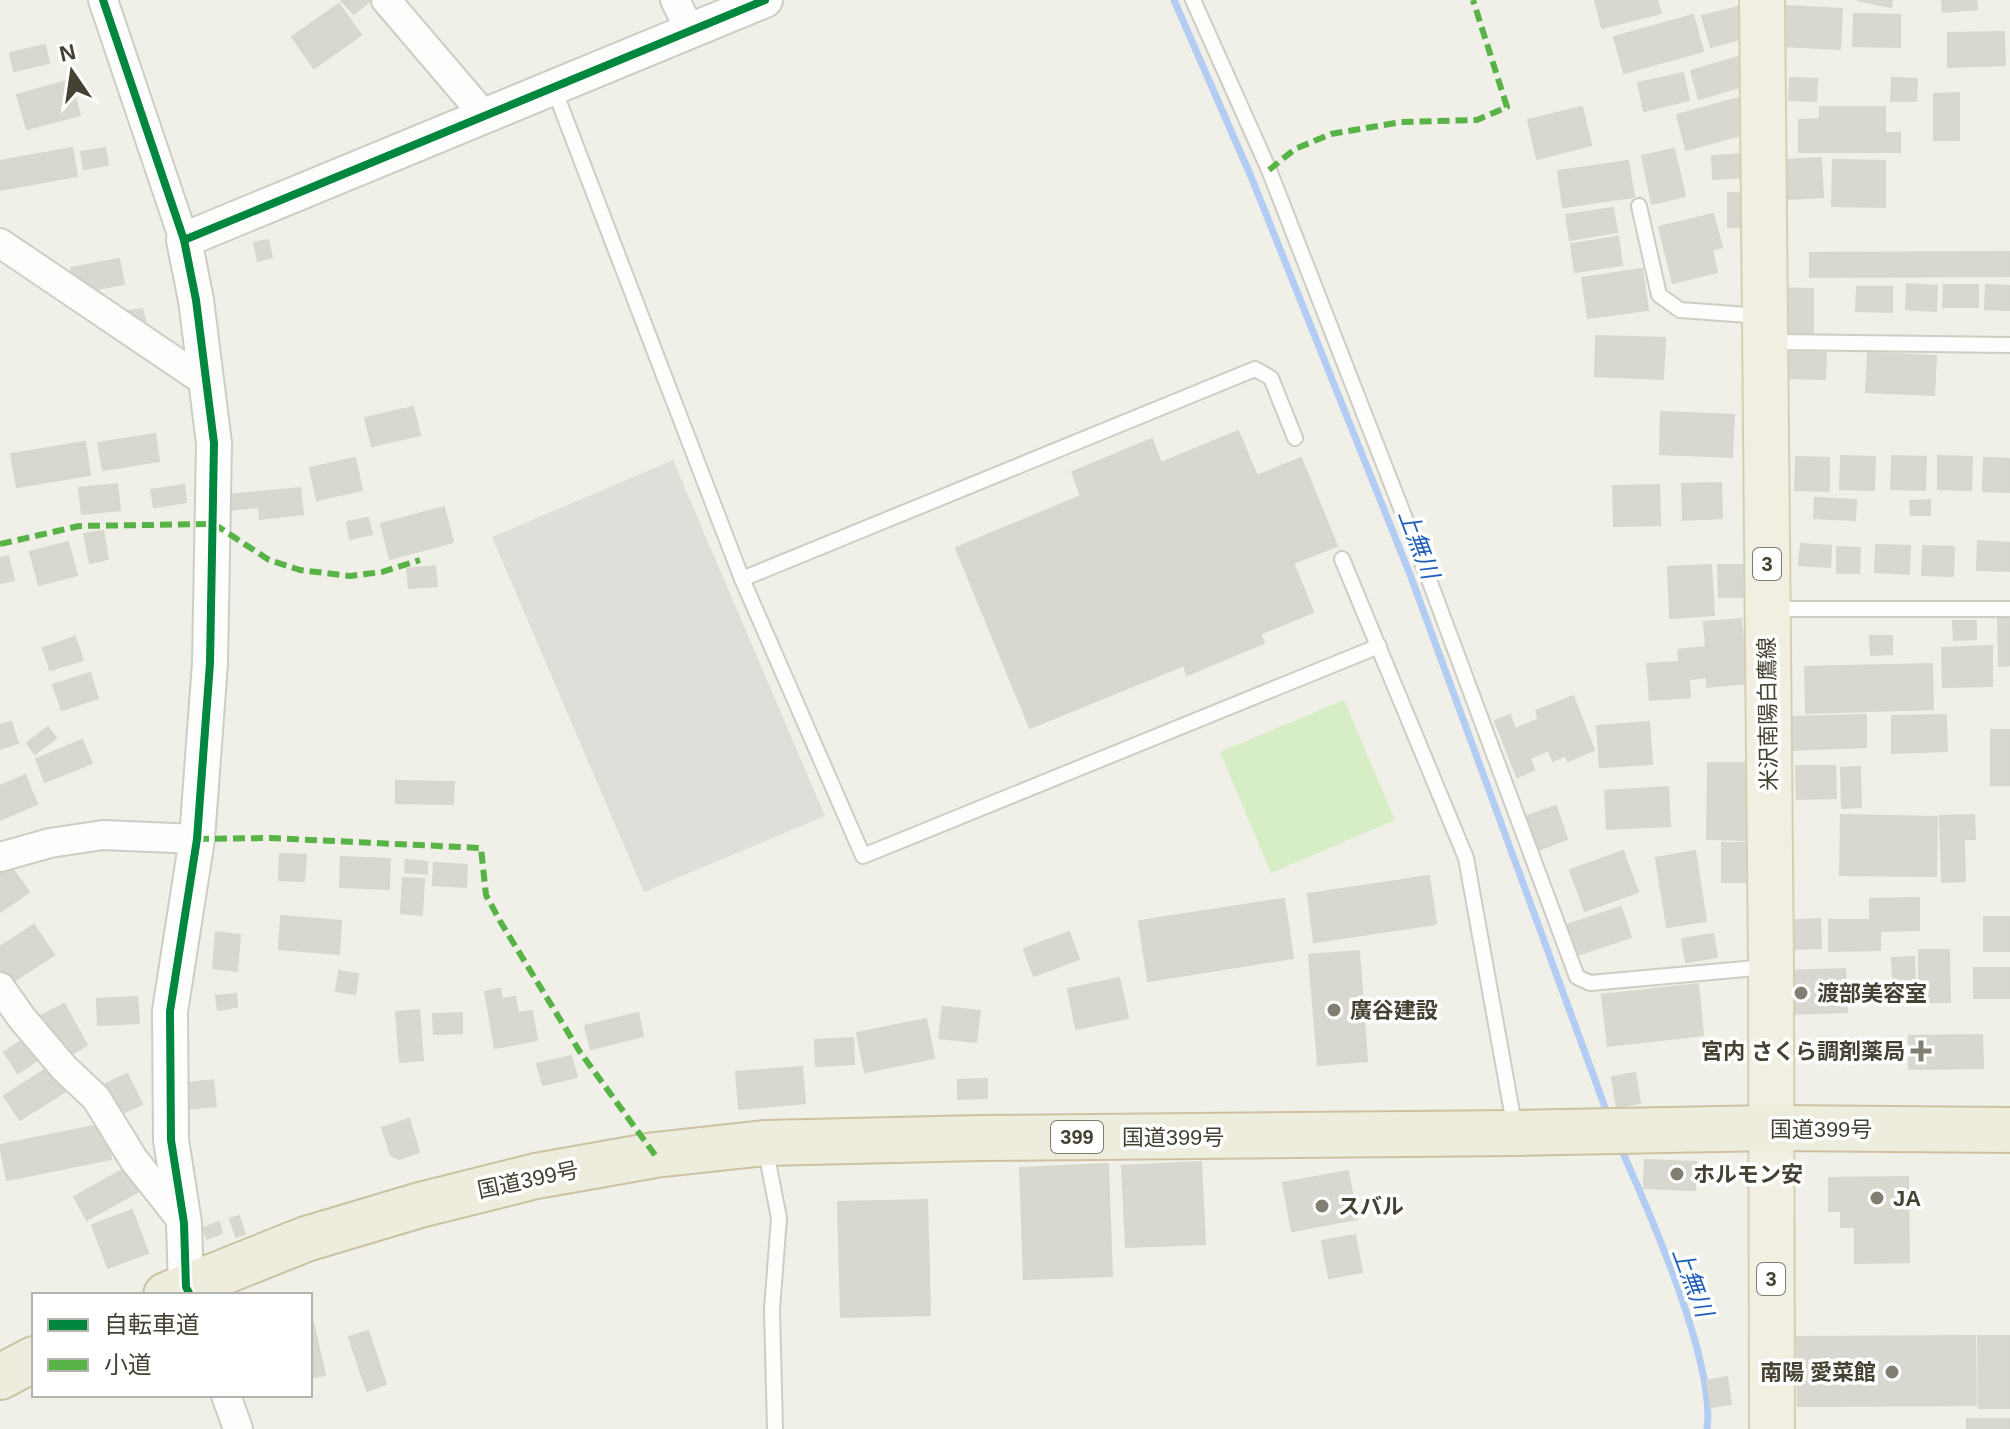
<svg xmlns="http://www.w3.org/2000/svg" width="2010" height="1429" viewBox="0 0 2010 1429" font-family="Helvetica,'Noto Sans JP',sans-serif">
<rect width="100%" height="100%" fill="#f0efe8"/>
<path fill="#d6edc5" d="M1344,700L1395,820L1271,873L1220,752Z"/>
<path fill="#dfded8" d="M673,460L825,816L644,892L492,537Z"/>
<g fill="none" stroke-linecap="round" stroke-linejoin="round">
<g stroke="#b3cdf2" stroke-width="7">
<path d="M1174,0L1252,179L1411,577L1606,1110"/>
<path d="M1623,1153C1651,1216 1716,1364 1707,1429"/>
</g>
</g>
<g fill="#d9d8d0" stroke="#d8d7ce" stroke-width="2">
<path d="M341,0H371L354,14Z"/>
<path d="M1595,0H1657L1661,13L1602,28Z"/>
<path d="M1857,0H1892L1891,7Z"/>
<path d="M1942,0H1976L1977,9L1943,12Z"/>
<path d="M339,4L361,35L314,68L292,37Z"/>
<path d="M1742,6L1750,36L1711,47L1702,16Z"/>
<path d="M1785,6L1842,9L1840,49L1783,46Z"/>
<path d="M1854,14L1900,15V47L1853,46Z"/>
<path d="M1693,15L1703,51L1624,73L1614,37Z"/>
<path d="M2004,32L2005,65L1948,67V33Z"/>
<path d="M45,45L49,63L14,71L10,53Z"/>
<path d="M1745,55L1753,83L1699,99L1691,71Z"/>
<path d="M1683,73L1689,100L1644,111L1638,83Z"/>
<path d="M1790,78L1817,79L1816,101L1789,100Z"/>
<path d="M1892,78L1917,79L1916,101H1891Z"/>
<path d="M70,80L80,115L27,129L17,95Z"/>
<path d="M1959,93V140H1934V94Z"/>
<path d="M1742,97L1752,132L1686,150L1677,115Z"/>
<path d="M1582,107L1591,145L1537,159L1528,120Z"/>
<path d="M1820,107H1885V133H1900V152H1799V120L1820,119Z"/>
<path d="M72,148L77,176L0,190V161Z"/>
<path d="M105,148L108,165L84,169L81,152Z"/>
<path d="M1674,149L1685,196L1652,204L1642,156Z"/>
<path d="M1747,154L1748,177L1713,179L1712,156Z"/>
<path d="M1821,158L1823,197L1786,199L1784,160Z"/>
<path d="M1833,160L1885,161V207L1832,206Z"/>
<path d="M1628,161L1634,197L1563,207L1558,171Z"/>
<path d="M1728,193L1754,194L1753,228L1728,227Z"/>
<path d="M1613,208L1617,232L1570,240L1566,215Z"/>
<path d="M1713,214L1722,247L1712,250L1717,272L1673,283L1659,227Z"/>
<path d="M1618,237L1622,265L1575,272L1571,244Z"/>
<path d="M268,240L272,257L258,261L254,243Z"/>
<path d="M2010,252V276L1810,277V253Z"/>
<path d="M119,259L124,284L75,293L71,268Z"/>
<path d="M1642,269L1648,310L1588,318L1582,278Z"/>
<path d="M1907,284L1937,286L1936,311L1906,309Z"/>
<path d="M1944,285H1978V307H1943Z"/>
<path d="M1986,285L2010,286V310L1985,309Z"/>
<path d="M1857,287H1892V312L1856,311Z"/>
<path d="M1771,288L1813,289V333H1771Z"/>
<path d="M142,309L146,324L132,327L129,311Z"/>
<path d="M1596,336L1665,338L1663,379L1595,376Z"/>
<path d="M1779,352L1826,353L1825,379L1778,378Z"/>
<path d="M1868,353L1936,356L1934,395L1866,392Z"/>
<path d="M413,407L420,435L372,446L365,418Z"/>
<path d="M1661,412L1734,415L1732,457L1660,454Z"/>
<path d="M1238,431L1257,476L1301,458L1337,546L1293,563L1313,612L1260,634L1264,643L1187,675L1184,665L1030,728L956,548L1081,496L1072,472L1152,439L1161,463Z"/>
<path d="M155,434L159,461L103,470L98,443Z"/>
<path d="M85,442L90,475L17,487L11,454Z"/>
<path d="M1841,456L1875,457L1874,490L1840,489Z"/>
<path d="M1892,456L1926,457L1925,490L1891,489Z"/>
<path d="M1938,456L1972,457L1971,490L1938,489Z"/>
<path d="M1796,457L1829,458V491L1795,490Z"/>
<path d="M355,458L362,490L317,500L310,468Z"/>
<path d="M1984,458L2010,459V492L1983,491Z"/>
<path d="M1721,483L1722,518L1683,520L1682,484Z"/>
<path d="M117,484L120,510L82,514L79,488Z"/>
<path d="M184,485L186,502L154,507L151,490Z"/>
<path d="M1659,485L1660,525L1614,526L1613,486Z"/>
<path d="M300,488L303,514L260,519L259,507L229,510L228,495Z"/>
<path d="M1815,498L1856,500L1855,520L1814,518Z"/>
<path d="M1930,500V515H1911L1910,501Z"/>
<path d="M444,507L453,542L390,559L381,524Z"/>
<path d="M368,518L372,534L350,539L347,522Z"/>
<path d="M103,531L108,559L90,563L84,534Z"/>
<path d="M1978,541L2010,543V571L1977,570Z"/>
<path d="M68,542L77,575L39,585L30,552Z"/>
<path d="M1801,544L1831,546L1830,567L1799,565Z"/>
<path d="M1876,545L1910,546L1909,574L1875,572Z"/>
<path d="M1923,546L1954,547L1953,576L1922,575Z"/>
<path d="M1837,547L1860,548L1859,573H1837Z"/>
<path d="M8,556L14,580L0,583V558Z"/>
<path d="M1711,565L1714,615L1670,618L1668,567Z"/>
<path d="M1718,565H1749V597H1719Z"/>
<path d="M435,566L437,586L409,588L407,569Z"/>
<path d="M1998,618H2010V665L1999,666Z"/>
<path d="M1741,619L1747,683L1707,687V677L1689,679L1690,697L1650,700L1647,664L1679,662L1678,650L1706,647L1704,622Z"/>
<path d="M1953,621H1976V639L1954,640Z"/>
<path d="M1870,636H1892V654L1871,655Z"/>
<path d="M75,637L83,660L50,670L43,648Z"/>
<path d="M1992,646V686L1943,687L1942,648Z"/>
<path d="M1932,664L1933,709L1806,713L1805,667Z"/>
<path d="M90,673L98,698L62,710L53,685Z"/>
<path d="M1573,696L1594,750L1568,761L1566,755L1553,761L1549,750L1530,758L1534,770L1517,777L1495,721L1510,715L1515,729L1539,719L1536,711Z"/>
<path d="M1866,715V747L1788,750L1787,717Z"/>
<path d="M1946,715L1947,751L1892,753V716Z"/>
<path d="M11,722L18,743L0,749V725Z"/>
<path d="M1649,722L1652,764L1600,767L1597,726Z"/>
<path d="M48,727L56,738L35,754L27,743Z"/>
<rect x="1991" y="730" width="19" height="55"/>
<path d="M82,740L92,763L45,782L36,759Z"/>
<path d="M1708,763H1749L1748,840L1707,839Z"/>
<path d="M1796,766H1835L1836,798L1797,799Z"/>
<path d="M1860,767L1861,807L1842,808L1841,768Z"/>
<path d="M25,775L37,804L0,820V786Z"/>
<path d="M396,781L454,782L453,804L396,803Z"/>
<path d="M1668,787L1670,826L1607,829L1605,791Z"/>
<path d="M1556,806L1567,839L1539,850L1527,816Z"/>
<path d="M1841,815L1937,817L1936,876L1840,875Z"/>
<path d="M1974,815L1975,839H1964L1965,881L1942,882L1940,816Z"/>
<path d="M1722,843H1749L1750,882H1722Z"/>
<path d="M1623,851L1638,892L1585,911L1570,870Z"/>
<path d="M1695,851L1706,921L1667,927L1656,858Z"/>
<path d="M280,854L306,855L304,881L279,880Z"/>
<path d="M341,857L390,859L389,889L340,887Z"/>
<path d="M5,859L29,892L0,912V863Z"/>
<path d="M406,860L427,862V874L405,872Z"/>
<path d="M434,863L467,865L466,887L433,885Z"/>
<path d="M1429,876L1436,924L1314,942L1308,894Z"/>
<path d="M403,878L424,879L422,915L401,913Z"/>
<path d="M1919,898V930L1880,931V950L1829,951V920H1870V899Z"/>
<path d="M1284,899L1293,958L1148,981L1139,921Z"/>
<path d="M1621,907L1631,937L1577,955L1567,925Z"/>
<path d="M281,916L341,921L339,954L279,949Z"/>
<rect x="1984" y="917" width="26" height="34"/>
<path d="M1820,919L1821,948L1783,949L1782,921Z"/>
<path d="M34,925L54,955L9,984L0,970V947Z"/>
<path d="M216,932L240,935L237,971L213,968Z"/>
<path d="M1069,932L1079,959L1034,976L1024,949Z"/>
<path d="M1713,934L1717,957L1686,962L1682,939Z"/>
<path d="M1919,950H1949L1950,1002H1919Z"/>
<path d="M1359,951L1367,1061L1318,1065L1309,955Z"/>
<path d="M1914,957L1915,993H1894L1892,958Z"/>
<rect x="1974" y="968" width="36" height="30"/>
<path d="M1845,969L1847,1012L1785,1014L1784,971Z"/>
<path d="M339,971L358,974L355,994L336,991Z"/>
<path d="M1119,978L1128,1018L1076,1029L1068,989Z"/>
<path d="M1698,984L1703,1035L1608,1046L1602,995Z"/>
<path d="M500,989L502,999L515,997L518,1013L532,1011L537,1040L495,1048L485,992Z"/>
<path d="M236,994L237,1007L218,1010L216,996Z"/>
<path d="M137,997L139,1023L98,1025L97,999Z"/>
<path d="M64,1004L87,1045L65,1058L41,1016Z"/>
<path d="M943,1007L980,1011L976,1042L939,1038Z"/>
<path d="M419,1010L423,1060L400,1062L396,1012Z"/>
<path d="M462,1013V1033L434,1034L433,1014Z"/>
<path d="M638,1013L643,1036L591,1049L585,1026Z"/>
<path d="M926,1019L934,1058L865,1072L857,1033Z"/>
<path d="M1982,1035L1983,1068L1909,1069V1036Z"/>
<path d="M29,1036L42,1057L18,1073L4,1052Z"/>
<path d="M853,1038L854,1064L816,1066L815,1040Z"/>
<path d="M571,1056L577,1077L543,1085L537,1064Z"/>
<path d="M54,1064L69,1089L20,1120L4,1096Z"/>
<path d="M802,1067L805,1103L739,1109L736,1072Z"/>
<path d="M1635,1073L1640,1103L1617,1107L1612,1077Z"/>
<path d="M127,1074L142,1104L121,1114L106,1084Z"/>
<path d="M987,1079V1098L958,1099V1080Z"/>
<path d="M213,1080L216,1106L176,1110L173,1085Z"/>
<path d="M409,1119L419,1152L399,1159L391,1155L382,1128Z"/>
<path d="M104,1124L111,1159L7,1180L0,1145Z"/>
<path d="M1645,1160L1696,1162L1695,1190L1644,1188Z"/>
<path d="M1201,1162L1205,1244L1126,1247L1122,1166Z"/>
<path d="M1108,1164L1112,1276L1024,1279L1020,1168Z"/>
<path d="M126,1168L139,1191L87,1220L74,1197Z"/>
<path d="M1348,1171L1357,1219L1292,1231L1283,1183Z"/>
<path d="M1908,1177L1909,1262L1855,1263V1227H1841V1211H1829V1178Z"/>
<path d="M927,1200L930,1315L841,1317L838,1202Z"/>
<path d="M132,1210L148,1253L108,1268L92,1225Z"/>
<path d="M239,1216L245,1234L236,1237L230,1219Z"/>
<path d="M219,1222L222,1233L207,1239L203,1228Z"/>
<path d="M1355,1235L1362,1272L1329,1278L1322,1241Z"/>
<path d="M313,1322L325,1375L310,1378V1323Z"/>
<path d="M368,1331L386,1384L367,1391L349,1337Z"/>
<path d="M1975,1336L1976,1405L1798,1406L1797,1337Z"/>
<path d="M1978,1336H2010V1408H1979Z"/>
<path d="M1727,1377L1731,1404L1711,1407L1707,1381Z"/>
<rect x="1967" y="1419" width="43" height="10"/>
</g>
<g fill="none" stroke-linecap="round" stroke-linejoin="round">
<g stroke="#cecdc5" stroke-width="18">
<g id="service">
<path d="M1193,0L1269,170L1431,585L1577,977L1590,983L1767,967"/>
<path d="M554,89L742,579L863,856L1379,646"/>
<path d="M1639,206L1659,295L1680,310L1762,316"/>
<path d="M1769,342L2010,345"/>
<path d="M1342,559L1466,858L1515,1129"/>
<path d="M742,579L1255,369L1271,378L1295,438"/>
<path d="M1772,609H2010"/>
<path d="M765,1147L779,1218L772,1309L775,1429"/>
</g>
</g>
<g stroke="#cecdc5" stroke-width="32">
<g id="minor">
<path d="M103,0L184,240"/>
<path d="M386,0L484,115"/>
<path d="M675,0L691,32"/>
<path d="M0,243L207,383"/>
<path d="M0,857L50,843L103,835L197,839"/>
<path d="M0,987L21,1017L64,1068L96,1098L134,1160L184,1223"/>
<path d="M226,1395L238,1429"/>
</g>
</g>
<g stroke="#cecdc5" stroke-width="38">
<path id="tertiary" d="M186,1287L184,1223L171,1140L170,1011L197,839L210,663L214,443L196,300L184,240L765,0"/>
</g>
<g stroke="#d4d0b3" stroke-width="48">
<path id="primary" d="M1762,0L1771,967L1772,1429"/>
</g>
<g stroke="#cac3a0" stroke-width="48">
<g id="trunk">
<path d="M166,1295L306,1239L420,1205L536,1176L655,1155L764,1143L980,1138L1516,1133L1771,1128L2010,1130"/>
<path d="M0,1377L34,1359"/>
</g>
</g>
<use href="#service" stroke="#fdfdfc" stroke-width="14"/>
<use href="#minor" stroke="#fdfdfc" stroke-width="28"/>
<use href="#tertiary" stroke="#fdfdfc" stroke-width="34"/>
<use href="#primary" stroke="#f1efe2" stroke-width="44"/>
<use href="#trunk" stroke="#eeecdd" stroke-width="44"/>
<g stroke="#57b346" stroke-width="6" stroke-dasharray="12 6" stroke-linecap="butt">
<path d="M1269,170L1295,149L1331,134L1401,122L1477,120L1507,107L1473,0"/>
<path d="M0,544L79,526L214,524L269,560L300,570L350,576L382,572L420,560"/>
<path d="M197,839L270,838L481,848L486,895L500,921L580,1052L655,1155"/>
</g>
<g stroke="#fff" stroke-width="13">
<g id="cycleway">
<path d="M103,0L184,240L196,300L214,443L210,663L197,839L170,1011L171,1140L184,1223L186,1287L190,1295"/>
<path d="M184,240L765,0"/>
</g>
</g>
<use href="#cycleway" stroke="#00873e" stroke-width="8"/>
</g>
<g fill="#827f72" stroke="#fff" stroke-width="3">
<circle cx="1801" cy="993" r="8"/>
<circle cx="1334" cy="1010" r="8"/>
<path d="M1917 1039h8v8h8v8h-8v8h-8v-8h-8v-8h8z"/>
<circle cx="1677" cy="1174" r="8"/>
<circle cx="1877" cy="1198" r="8"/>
<circle cx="1322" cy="1206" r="8"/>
<circle cx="1892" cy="1372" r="8"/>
</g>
<g text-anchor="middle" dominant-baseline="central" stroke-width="7" stroke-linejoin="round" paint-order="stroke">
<g fill="#fff" stroke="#7e7b70" stroke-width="2">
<rect x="1753" y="548" width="28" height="32" rx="6"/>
<rect x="1051" y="1121" width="52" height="32" rx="6"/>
<rect x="1757" y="1263" width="28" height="32" rx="6"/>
</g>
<g font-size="20" font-weight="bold" fill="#464233">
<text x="1767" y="564">3</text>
<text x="1077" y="1137">399</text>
<text x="1771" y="1279">3</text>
</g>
<g font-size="22" fill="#464233" stroke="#fff">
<text transform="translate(1768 714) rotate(-91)">米沢南陽白鷹線</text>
<text x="1821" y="1129">国道399号</text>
<text x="1173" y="1137">国道399号</text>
<text transform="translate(528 1180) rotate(-12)">国道399号</text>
</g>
<g font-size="22" font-weight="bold" fill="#464233" stroke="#fff" text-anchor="start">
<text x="1817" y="993">渡部美容室</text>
<text x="1350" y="1010">廣谷建設</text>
<text x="1905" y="1051" text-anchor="end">宮内 さくら調剤薬局</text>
<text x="1693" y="1174">ホルモン安</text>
<text x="1893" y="1198">JA</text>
<text x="1338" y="1206">スバル</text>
<text x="1876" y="1372" text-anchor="end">南陽 愛菜館</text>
</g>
<g font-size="24" font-style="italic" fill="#225fbc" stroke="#fff">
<text transform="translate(1419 544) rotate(69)">上無川</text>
<text transform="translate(1693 1282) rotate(69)">上無川</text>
</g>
</g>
<rect x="32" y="1293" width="280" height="104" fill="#ffffff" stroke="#b5b3ad" stroke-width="2"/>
<rect x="48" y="1319" width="40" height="12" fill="#00873e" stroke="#b5b3ad" stroke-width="2"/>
<text x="104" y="1333" font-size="24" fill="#464233">自転車道</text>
<rect x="48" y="1359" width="40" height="12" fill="#57b346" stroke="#b5b3ad" stroke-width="2"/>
<text x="104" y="1373" font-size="24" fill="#464233">小道</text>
<g transform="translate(72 72) rotate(347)" stroke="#ffffff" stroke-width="6" paint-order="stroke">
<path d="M0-6L14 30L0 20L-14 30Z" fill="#464233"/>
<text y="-12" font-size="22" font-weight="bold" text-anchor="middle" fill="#464233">N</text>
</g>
</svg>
